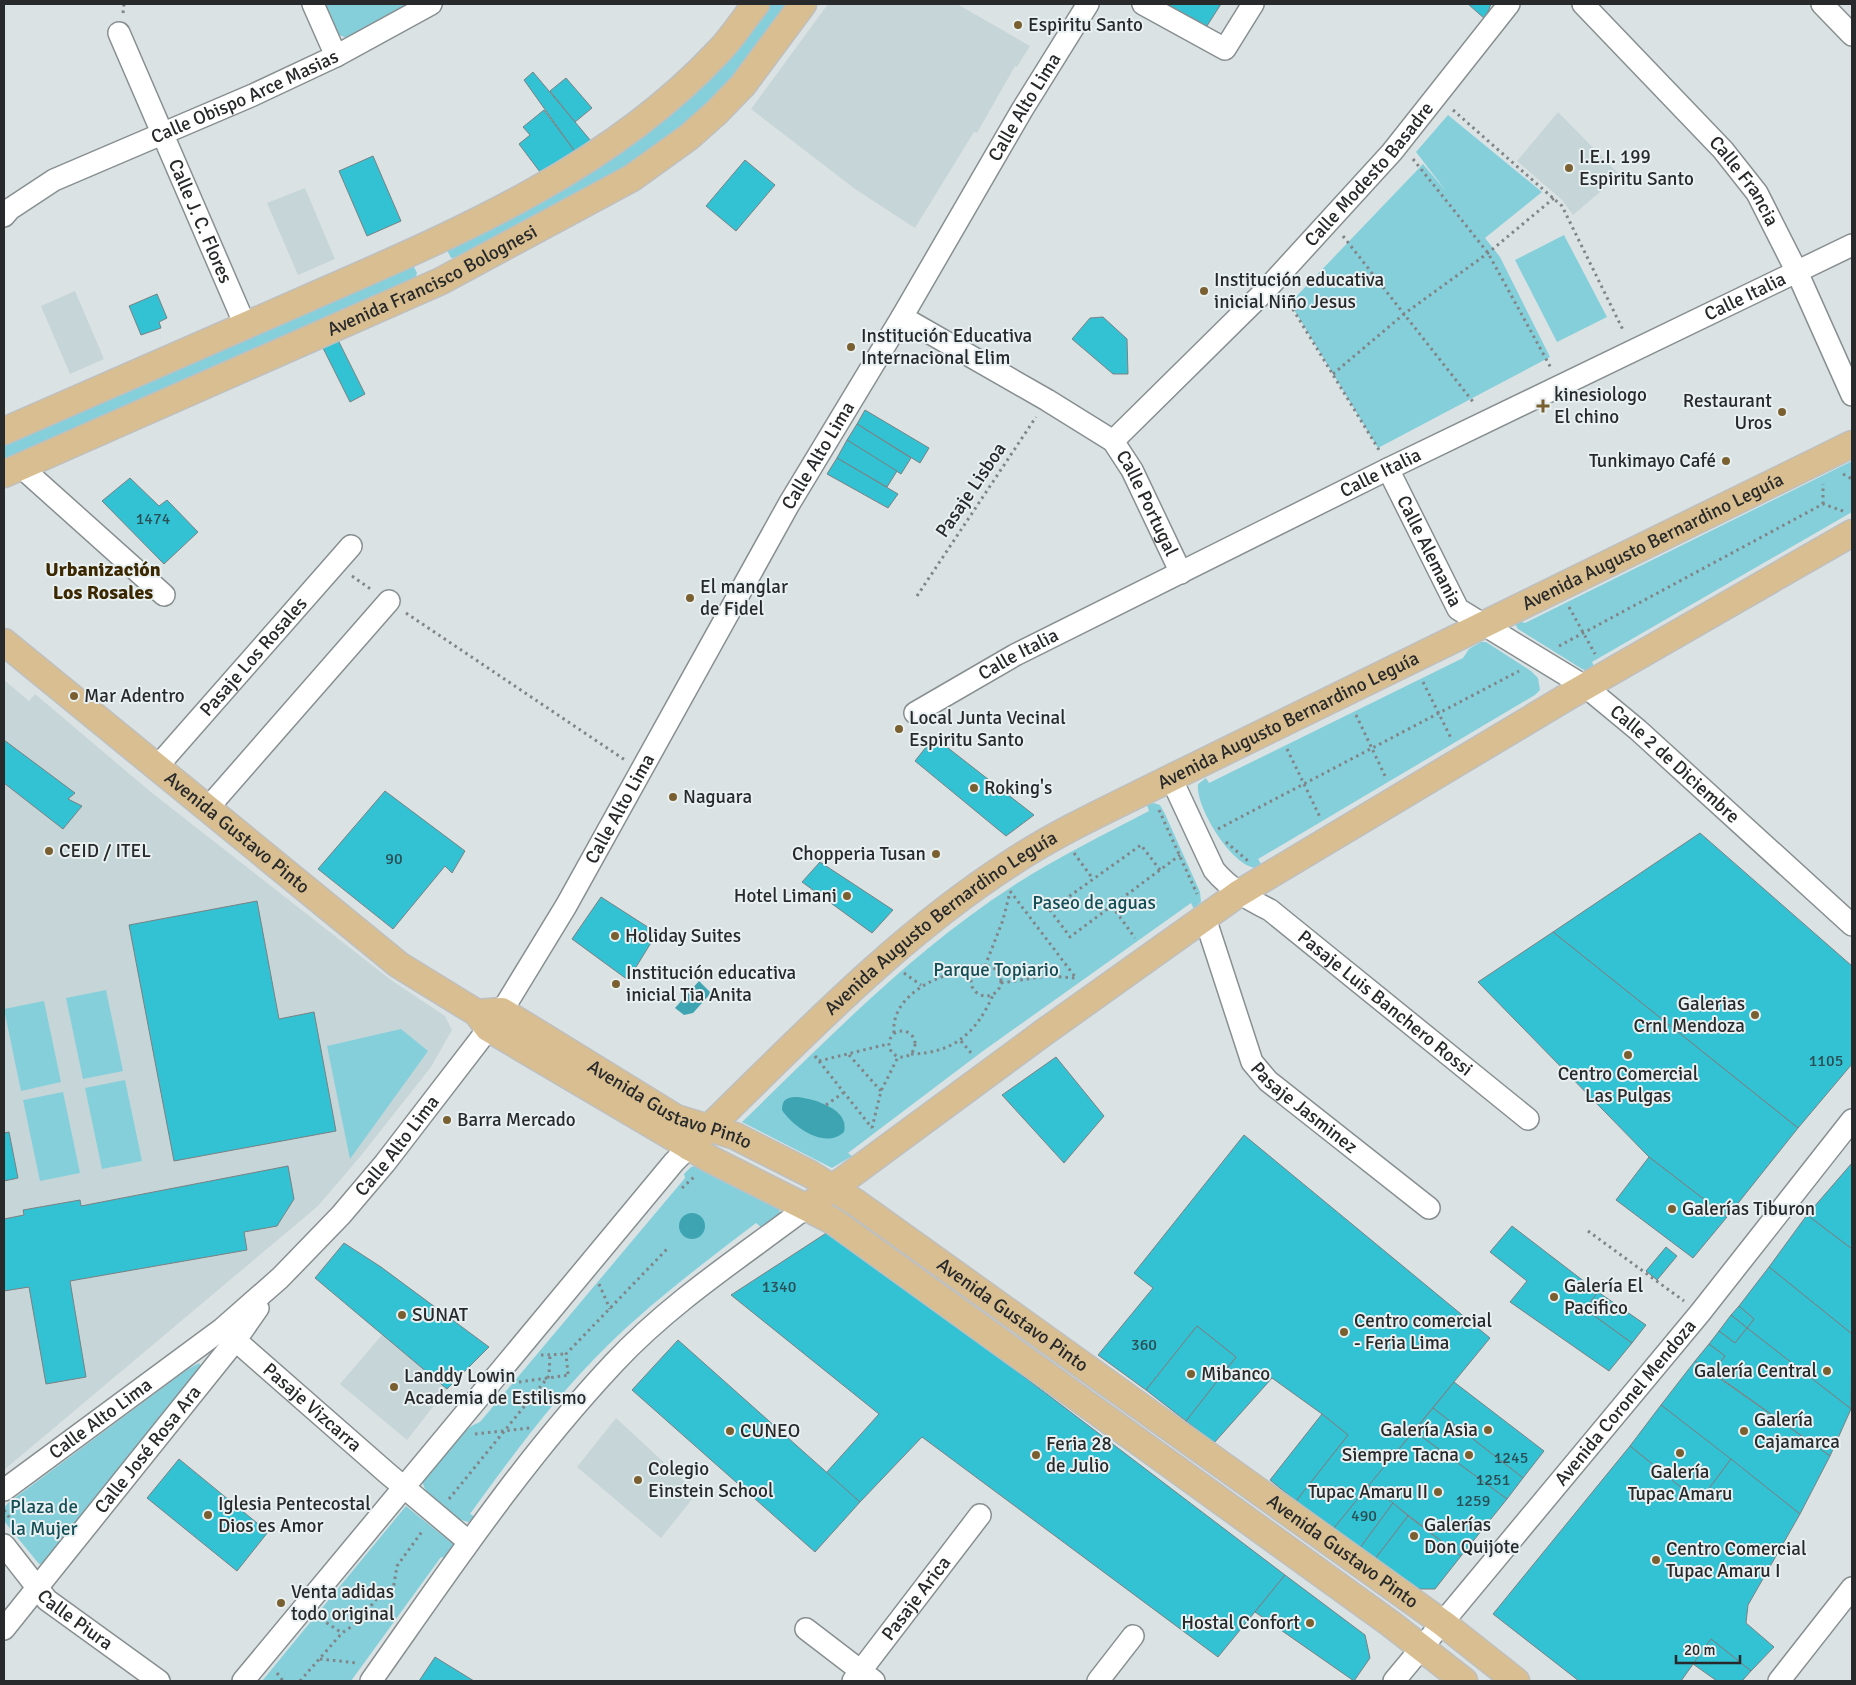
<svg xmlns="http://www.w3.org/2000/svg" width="1856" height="1685" viewBox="0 0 1856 1685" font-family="Signika,sans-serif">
<rect width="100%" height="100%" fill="#dbe2e4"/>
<g fill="#c6d5d8">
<path d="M828,4H957L1030,46L1017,67L1015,66L977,133L974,132L915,228L855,189L751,109Z"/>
<path d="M1558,112L1620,175L1573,215L1562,200L1517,161Z"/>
<path d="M305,188L335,259L298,275L267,203Z"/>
<path d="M75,291L104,359L70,374L41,306Z"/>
<path d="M4,680L29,701L35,694L152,793L391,980L445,1016L452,1030L431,1067L359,1158L318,1206L4,1470Z"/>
<path d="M382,1335L447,1389L407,1440L340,1384Z"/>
<path d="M616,1418L697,1493L661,1538L577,1467Z"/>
</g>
<g fill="#85cfdb">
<path d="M322,4H409L349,39L337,34Z"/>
<path d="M765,4H794L719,100L630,169L463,257L451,258L447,250L510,214Z"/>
<path d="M1448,115L1542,192L1485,238L1500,257L1550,357L1378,448L1290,303L1423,164L1446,191L1416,152Z"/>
<path d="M1564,235L1607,317L1557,342L1515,260Z"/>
<path d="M413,265L417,273L414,283L4,464V443Z"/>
<path d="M1852,461V512L1592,662L1595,668L1588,671L1582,669L1518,629L1515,624L1519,621L1525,623Z"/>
<path d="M1481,642H1486L1531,671L1538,678L1540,690L1535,695L1258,859L1261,864L1256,868C1231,866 1195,806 1198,784L1206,778L1209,783L1463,658L1469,649Z"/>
<path d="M1154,803L1160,805L1165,814L1200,892L1201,902L1194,909L1191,903L983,1051L848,1153L852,1156L832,1168L742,1122C828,1039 912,951 1013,886C1056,858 1103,835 1149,811L1147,805Z"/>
<path d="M106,990L123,1071L83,1079L66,998Z"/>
<path d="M44,1001L61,1082L21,1091L4,1009Z"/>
<path d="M401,1029L428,1051L350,1159L327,1046Z"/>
<path d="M125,1080L142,1161L102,1169L85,1088Z"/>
<path d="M63,1092L80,1173L40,1181L23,1100Z"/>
<path d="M695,1166L779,1209L781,1215L762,1228L756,1223C705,1262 653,1301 607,1346C556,1396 512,1456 470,1514L474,1516L469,1522C458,1522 422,1494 423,1482C437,1464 459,1429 480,1422L685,1178L684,1174L691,1167Z"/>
<path d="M199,1363L202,1367L43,1564H39L4,1521V1508L8,1503L188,1369Z"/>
<path d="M406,1506L453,1544L454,1548L447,1559L441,1557L351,1681H262Z"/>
</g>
<g fill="#3fa4b2">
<path d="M699,981L711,993L693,1013L684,1015L675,1008Z"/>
<path d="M798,1097C814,1099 850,1109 844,1132C825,1150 793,1127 782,1110C782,1099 787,1097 798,1097Z"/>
<circle cx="692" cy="1226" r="13"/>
</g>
<g fill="#33c1d4" stroke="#7a8182">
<path d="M1158,4H1221L1205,29Z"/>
<path d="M1468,4H1491L1485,19Z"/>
<path d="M533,72L591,141L576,153L524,80Z"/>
<path d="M566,78L592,108L575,122L550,91Z"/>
<path d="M544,110L576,153L543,176L519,144L530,135L523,127Z"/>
<path d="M373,156L401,221L367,236L339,171Z"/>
<path d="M745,160L775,185L736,231L706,206Z"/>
<path d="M157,294L167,318L159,322L161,328L141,335L129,306Z"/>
<path d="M1103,317L1127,339L1128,374H1113L1072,339L1090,318Z"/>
<path d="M338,340L365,394L350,402L322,346Z"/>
<path d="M865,410L929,448L920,463L857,424Z"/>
<path d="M857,424L911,458L901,474L847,440Z"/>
<path d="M847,440L897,471L887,487L837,458Z"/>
<path d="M837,458L898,494L888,508L827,474Z"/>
<path d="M130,478L159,506L167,500L198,532L164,564L102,501Z"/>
<path d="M934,737L1034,815L1006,836L915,761Z"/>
<path d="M4,740L75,793L68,799L82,806L63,829L4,783Z"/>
<path d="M385,791L465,851L452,873L445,866L393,929L318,869Z"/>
<path d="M1700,833L1852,966V1064L1798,1128L1553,932Z"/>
<path d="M820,862L893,910L872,933L802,882Z"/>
<path d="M601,897L657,933L628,980L572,939Z"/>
<path d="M257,901L279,1019L314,1012L336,1131L174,1161L129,925Z"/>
<path d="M1553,932L1798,1128L1727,1217L1649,1157L1478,982Z"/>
<path d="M1056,1057L1104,1116L1064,1163L1002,1095Z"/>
<path d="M9,1132L18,1178L4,1181V1133Z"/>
<path d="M1244,1135L1490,1338L1334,1528L1296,1501L1348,1435L1322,1414L1272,1378L1214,1443L1186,1421L1236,1357L1197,1326L1146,1390L1098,1355L1153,1288L1134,1273Z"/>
<path d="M1649,1157L1727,1217L1693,1258L1616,1200Z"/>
<path d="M1852,1163V1249L1807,1215Z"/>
<path d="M288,1166L294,1199L277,1226L244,1232L247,1250L70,1281L86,1377L46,1384L29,1287L4,1291V1219L24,1215L23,1210L80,1200L81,1206Z"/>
<path d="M1807,1215L1852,1249V1334L1769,1267Z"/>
<path d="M1512,1226L1598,1292L1585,1309L1632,1343L1609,1371L1510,1302L1527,1281L1490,1252Z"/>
<path d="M831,1230L1285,1575L1218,1657L922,1437L860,1502L826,1473L879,1414L731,1295Z"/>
<path d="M344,1243L381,1267L489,1347L447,1389L315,1278Z"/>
<path d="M1666,1247L1677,1256L1657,1280L1646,1271Z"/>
<path d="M1769,1267L1852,1334L1851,1409L1747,1328L1754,1319L1739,1306Z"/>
<path d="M1598,1292L1646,1325L1632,1343L1585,1309Z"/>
<path d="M1739,1306L1754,1319L1747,1328L1731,1315Z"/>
<path d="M1731,1315L1747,1328L1735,1343L1719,1331Z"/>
<path d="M1197,1326L1236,1357L1186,1421L1146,1390Z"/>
<path d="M1747,1328L1851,1409L1830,1456L1712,1372L1725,1356L1709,1344L1719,1331L1735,1343Z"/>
<path d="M678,1340L860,1502L815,1552L632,1390Z"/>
<path d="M1709,1344L1725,1356L1712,1372L1695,1361Z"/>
<path d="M1695,1361L1830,1456L1800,1514L1661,1405Z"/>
<path d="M1454,1382L1544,1451L1523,1478L1433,1408Z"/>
<path d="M1661,1405L1731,1459L1699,1502L1630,1446Z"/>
<path d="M1433,1408L1523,1478L1507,1499L1414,1431Z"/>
<path d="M1322,1414L1348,1435L1296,1501L1270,1480Z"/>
<path d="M1414,1431L1507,1499L1461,1556L1369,1485Z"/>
<path d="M1630,1446L1699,1502L1731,1459L1800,1514L1748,1605L1746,1623L1774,1647L1751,1671L1711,1639L1681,1681H1579L1493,1614Z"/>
<path d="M179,1459L268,1532L237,1571L147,1498Z"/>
<path d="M1369,1485L1393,1503L1360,1548L1334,1528Z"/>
<path d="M1393,1503L1408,1516L1375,1559L1360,1548Z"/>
<path d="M1408,1516L1461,1556L1435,1589H1417L1375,1559Z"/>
<path d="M1285,1575L1365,1635L1370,1658L1354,1681L1255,1612Z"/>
<path d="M1711,1639L1751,1671L1742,1681H1717L1693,1664Z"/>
<path d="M435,1657L474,1681H419Z"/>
</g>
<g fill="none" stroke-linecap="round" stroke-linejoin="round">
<g stroke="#888f90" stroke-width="24">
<g id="minor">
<path d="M313,4L336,56"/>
<path d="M1143,4L1225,49L1253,4"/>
<path id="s1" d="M1583,4L1723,150L1757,193L1797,272L1852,395"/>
<path d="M1822,4L1852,35"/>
<path id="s2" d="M119,33L245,325"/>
<path id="s3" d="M4,216L10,209L54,180L253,95L336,56L431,4"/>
<path id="s4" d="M902,317L1047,400L1113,441L1132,470L1181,573"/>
<path id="s5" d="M1113,441L1265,291L1392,152L1509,4"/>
<path d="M20,466L164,595"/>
<path id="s6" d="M1388,469L1458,609L1586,687L1638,730L1852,925"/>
<path id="s7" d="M915,713L1015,655L1388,469L1852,245"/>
<path id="s8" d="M156,768L351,546"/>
<path id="s9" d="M1171,778L1214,870C1230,889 1248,899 1270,910L1528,1119"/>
<path d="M207,809L389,601"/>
<path id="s10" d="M1205,918L1252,1062L1268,1081L1429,1208"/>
<path id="s11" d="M225,1331L387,1473L469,1542"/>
<path id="s12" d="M4,1490L222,1329L280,1278L341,1215L385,1163L502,1011L566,906L789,504L902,317L1022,110L1088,4"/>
<path id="s13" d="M4,1545L47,1600L159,1681"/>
<path id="s14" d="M4,1629L235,1341L258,1308"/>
<path d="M806,1629L874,1681"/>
<path d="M243,1681L674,1162L689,1147"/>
<path d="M371,1681C448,1572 522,1461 614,1363C671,1302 741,1257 807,1207"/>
<path id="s15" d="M853,1681L980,1515"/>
<path d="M1098,1681L1133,1636"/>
<path id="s16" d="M1394,1681L1700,1313L1852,1120"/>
<path d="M1779,1681L1852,1588"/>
</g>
</g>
<g stroke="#bebfbf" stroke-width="29">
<g id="major">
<path d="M4,431C104,387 205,343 306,299C452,235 607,171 718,52C732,38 743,20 756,4"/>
<path id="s17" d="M4,474L441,281L632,178L689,137L717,112L743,85L803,4"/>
<path id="s18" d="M4,642L399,965L477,1013L488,1028L710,1159L833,1221L1391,1624L1464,1681"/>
<path id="s19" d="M477,1013L502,1011L676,1118L735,1136L810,1174L855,1202L1444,1624L1516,1681"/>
<path id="s20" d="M689,1147C792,1048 890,941 1011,863C1061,830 1117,805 1171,778L1852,444"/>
<path d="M807,1207L1043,1033L1238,894L1567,697L1852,533"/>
</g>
</g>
<g stroke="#818587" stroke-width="3" stroke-dasharray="2.5 4" stroke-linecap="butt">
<path d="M123,13L124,4"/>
<path d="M1453,110L1562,206L1624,332"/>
<path d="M1413,159L1488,253L1551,368"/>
<path d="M1343,236L1404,314L1488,253L1554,198"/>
<path d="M1286,298L1379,450"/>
<path d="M1333,374L1404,314L1474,403"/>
<path d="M1843,474L1852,479"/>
<path d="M1823,504V484"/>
<path d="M352,576L372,590"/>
<path d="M917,596L1036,417"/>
<path d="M1569,607L1595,654"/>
<path d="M406,613L625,760"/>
<path d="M1559,646L1823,504L1843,511"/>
<path d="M1423,682L1452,740"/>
<path d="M1356,715L1386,778"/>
<path d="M1287,749L1320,817"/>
<path d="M1159,810L1197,894"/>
<path d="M1218,829L1519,671"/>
<path d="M1226,842L1248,861"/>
<path d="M1074,853L1093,879"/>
<path d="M1160,870L1141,845L1050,910L1070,937L1180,855"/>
<path d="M1010,891L1076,978"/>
<path d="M1112,906L1135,938"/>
<path d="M985,966L1003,920L1010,892"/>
<circle cx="986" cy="981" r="15"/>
<path d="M904,973L921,985"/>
<path d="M1001,983L1047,976L1076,978"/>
<circle cx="902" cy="1044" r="13"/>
<path d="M894,1033C890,994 944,970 976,970"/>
<path d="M961,1041L972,1054"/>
<path d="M911,1054C954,1053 976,1033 993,995"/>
<path d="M849,1055L881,1091"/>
<path d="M815,1056L872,1128"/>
<path d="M819,1061L888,1044"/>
<path d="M826,1105L843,1093"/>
<path d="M872,1128L881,1091L898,1057"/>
<path d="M682,1188L694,1177"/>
<path d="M1588,1231L1684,1301"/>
<path d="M599,1284L610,1309"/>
<path d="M541,1355L566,1354"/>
<path d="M568,1374L566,1354L667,1249"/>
<path d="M519,1382L569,1375"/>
<path d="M475,1434L530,1428"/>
<path d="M449,1499L549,1376L550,1355"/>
<path d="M4,1510L16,1527"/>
<path d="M321,1619L342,1633"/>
<path d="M320,1659L358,1663"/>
<path d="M277,1673L283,1681"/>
<path d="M300,1681L342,1633L357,1623L379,1596L393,1590L397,1566L423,1530"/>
</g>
<use href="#minor" stroke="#fff" stroke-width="21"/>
<use href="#major" stroke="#d8be90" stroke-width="26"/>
</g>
<g fill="#7a6031" stroke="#e8f0f1" stroke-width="2">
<circle cx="1018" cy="25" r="5"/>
<circle cx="1569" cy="168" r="5"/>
<circle cx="1204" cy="291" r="5"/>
<circle cx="851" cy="347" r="5"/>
<path d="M1540.5 398.5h5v5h5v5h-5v5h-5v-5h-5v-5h5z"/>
<circle cx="1782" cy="412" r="5"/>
<circle cx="1726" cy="461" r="5"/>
<circle cx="690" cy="598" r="5"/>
<circle cx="74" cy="696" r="5"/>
<circle cx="899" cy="729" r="5"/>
<circle cx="974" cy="788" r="5"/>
<circle cx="673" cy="797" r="5"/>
<circle cx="49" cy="851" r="5"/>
<circle cx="936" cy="854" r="5"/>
<circle cx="847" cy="896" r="5"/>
<circle cx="615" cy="936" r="5"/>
<circle cx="616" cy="984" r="5"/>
<circle cx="1755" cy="1015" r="5"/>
<circle cx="1628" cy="1055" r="5"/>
<circle cx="447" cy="1120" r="5"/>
<circle cx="1672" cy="1209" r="5"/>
<circle cx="1554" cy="1297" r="5"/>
<circle cx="402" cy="1315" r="5"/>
<circle cx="1344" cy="1332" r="5"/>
<circle cx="1827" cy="1371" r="5"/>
<circle cx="1191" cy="1374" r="5"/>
<circle cx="394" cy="1387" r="5"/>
<circle cx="1488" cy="1430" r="5"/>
<circle cx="730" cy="1431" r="5"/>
<circle cx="1744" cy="1431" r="5"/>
<circle cx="1680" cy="1453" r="5"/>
<circle cx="1036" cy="1455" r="5"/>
<circle cx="1469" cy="1455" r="5"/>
<circle cx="638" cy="1480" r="5"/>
<circle cx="1438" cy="1492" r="5"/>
<circle cx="208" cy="1515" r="5"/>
<circle cx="1414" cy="1536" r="5"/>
<circle cx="1656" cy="1560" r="5"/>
<circle cx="281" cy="1603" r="5"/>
<circle cx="1310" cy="1623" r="5"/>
</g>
<g text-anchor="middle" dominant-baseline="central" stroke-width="4" stroke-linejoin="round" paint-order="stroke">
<g font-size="16" fill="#2a4f54">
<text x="153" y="519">1474</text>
<text x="394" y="859">90</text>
<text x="1826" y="1061">1105</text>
<text x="779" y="1287">1340</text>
<text x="1144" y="1345">360</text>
<text x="1511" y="1458">1245</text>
<text x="1493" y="1480">1251</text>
<text x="1473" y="1501">1259</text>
<text x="1364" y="1516">490</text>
</g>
<g font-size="19" fill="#27292a" stroke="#e8f0f1" text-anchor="start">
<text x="1028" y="25">Espiritu Santo</text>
<text x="1579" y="157">I.E.I. 199<tspan x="1579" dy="22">Espiritu Santo</tspan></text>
<text x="1214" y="280">Institución educativa<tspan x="1214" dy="22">inicial Niño Jesus</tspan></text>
<text x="861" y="336">Institución Educativa<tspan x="861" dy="22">Internacional Elim</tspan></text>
<text x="1554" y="395">kinesiologo<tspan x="1554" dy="22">El chino</tspan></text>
<text x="1772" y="401" text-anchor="end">Restaurant<tspan x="1772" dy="22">Uros</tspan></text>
<text x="1716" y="461" text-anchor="end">Tunkimayo Café</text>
<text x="700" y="587">El manglar<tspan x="700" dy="22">de Fidel</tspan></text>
<text x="84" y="696">Mar Adentro</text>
<text x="909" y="718">Local Junta Vecinal<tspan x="909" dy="22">Espiritu Santo</tspan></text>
<text x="984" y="788">Roking's</text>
<text x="683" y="797">Naguara</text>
<text x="59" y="851">CEID / ITEL</text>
<text x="926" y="854" text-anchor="end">Chopperia Tusan</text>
<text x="837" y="896" text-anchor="end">Hotel Limani</text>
<text x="625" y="936">Holiday Suites</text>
<text x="626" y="973">Institución educativa<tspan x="626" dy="22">inicial Tia Anita</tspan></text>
<text x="1745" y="1004" text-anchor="end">Galerias<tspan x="1745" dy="22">Crnl Mendoza</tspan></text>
<text x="1628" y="1074" text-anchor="middle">Centro Comercial<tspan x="1628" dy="22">Las Pulgas</tspan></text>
<text x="457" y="1120">Barra Mercado</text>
<text x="1682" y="1209">Galerías Tiburon</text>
<text x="1564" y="1286">Galería El<tspan x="1564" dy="22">Pacifico</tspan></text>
<text x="412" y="1315">SUNAT</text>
<text x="1354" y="1321">Centro comercial<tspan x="1354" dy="22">- Feria Lima</tspan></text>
<text x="1817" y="1371" text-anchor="end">Galería Central</text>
<text x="1201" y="1374">Mibanco</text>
<text x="404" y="1376">Landdy Lowin<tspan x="404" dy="22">Academia de Estilismo</tspan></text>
<text x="1754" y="1420">Galería<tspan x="1754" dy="22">Cajamarca</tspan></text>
<text x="1478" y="1430" text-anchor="end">Galería Asia</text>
<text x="740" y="1431">CUNEO</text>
<text x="1046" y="1444">Feria 28<tspan x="1046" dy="22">de Julio</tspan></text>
<text x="1459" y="1455" text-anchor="end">Siempre Tacna</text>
<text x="648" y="1469">Colegio<tspan x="648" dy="22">Einstein School</tspan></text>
<text x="1680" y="1472" text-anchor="middle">Galería<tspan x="1680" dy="22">Tupac Amaru</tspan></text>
<text x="1428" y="1492" text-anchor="end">Tupac Amaru II</text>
<text x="218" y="1504">Iglesia Pentecostal<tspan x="218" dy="22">Dios es Amor</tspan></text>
<text x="1424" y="1525">Galerías<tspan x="1424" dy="22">Don Quijote</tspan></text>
<text x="1666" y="1549">Centro Comercial<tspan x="1666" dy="22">Tupac Amaru I</tspan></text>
<text x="291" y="1592">Venta adidas<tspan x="291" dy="22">todo original</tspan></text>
<text x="1300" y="1623" text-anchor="end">Hostal Confort</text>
</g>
<g font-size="19" fill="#27292a" stroke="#e8f0f1">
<text stroke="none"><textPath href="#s3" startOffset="270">Calle Obispo Arce Masias</textPath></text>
<text stroke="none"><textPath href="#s12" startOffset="1740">Calle Alto Lima</textPath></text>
<text stroke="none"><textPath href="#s5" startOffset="370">Calle Modesto Basadre</textPath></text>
<text stroke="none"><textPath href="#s1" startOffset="240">Calle Francia</textPath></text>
<text stroke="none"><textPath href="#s2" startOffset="205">Calle J. C. Flores</textPath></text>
<text stroke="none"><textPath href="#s17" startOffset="470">Avenida Francisco Bolognesi</textPath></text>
<text stroke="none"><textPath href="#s7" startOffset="929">Calle Italia</textPath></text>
<text stroke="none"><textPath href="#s12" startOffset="1335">Calle Alto Lima</textPath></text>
<text stroke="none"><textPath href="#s7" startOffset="524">Calle Italia</textPath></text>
<text transform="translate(971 490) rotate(-56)">Pasaje Lisboa</text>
<text stroke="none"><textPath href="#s4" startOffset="316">Calle Portugal</textPath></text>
<text stroke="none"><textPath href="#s20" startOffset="1148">Avenida Augusto Bernardino Leguía</textPath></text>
<text stroke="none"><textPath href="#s6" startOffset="92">Calle Alemania</textPath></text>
<text stroke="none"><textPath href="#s7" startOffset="119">Calle Italia</textPath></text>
<text stroke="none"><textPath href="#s8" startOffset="148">Pasaje Los Rosales</textPath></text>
<text stroke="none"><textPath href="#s20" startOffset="742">Avenida Augusto Bernardino Leguía</textPath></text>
<text stroke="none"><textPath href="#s6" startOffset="424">Calle 2 de Diciembre</textPath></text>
<text stroke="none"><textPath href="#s12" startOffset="930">Calle Alto Lima</textPath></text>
<text stroke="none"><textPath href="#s18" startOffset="301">Avenida Gustavo Pinto</textPath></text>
<text stroke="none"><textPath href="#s20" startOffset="338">Avenida Augusto Bernardino Leguía</textPath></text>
<text stroke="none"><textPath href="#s9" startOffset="319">Pasaje Luis Banchero Rossi</textPath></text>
<text stroke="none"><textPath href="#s19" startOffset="218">Avenida Gustavo Pinto</textPath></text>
<text stroke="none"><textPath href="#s10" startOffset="221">Pasaje Jasminez</textPath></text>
<text stroke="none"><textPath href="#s12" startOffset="525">Calle Alto Lima</textPath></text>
<text stroke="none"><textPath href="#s19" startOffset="622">Avenida Gustavo Pinto</textPath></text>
<text stroke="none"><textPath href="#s16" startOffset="362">Avenida Coronel Mendoza</textPath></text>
<text stroke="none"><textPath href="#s11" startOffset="116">Pasaje Vizcarra</textPath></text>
<text stroke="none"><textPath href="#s12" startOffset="120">Calle Alto Lima</textPath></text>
<text stroke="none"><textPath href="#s14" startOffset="230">Calle José Rosa Ara</textPath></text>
<text stroke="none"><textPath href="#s19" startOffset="1028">Avenida Gustavo Pinto</textPath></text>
<text stroke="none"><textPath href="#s15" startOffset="104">Pasaje Arica</textPath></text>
<text stroke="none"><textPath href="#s13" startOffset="104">Calle Piura</textPath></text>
</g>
<g font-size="19" fill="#134d55" stroke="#e8f0f1">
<text x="1094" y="903">Paseo de aguas</text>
<text x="996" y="970">Parque Topiario</text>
<text x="44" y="1507">Plaza de<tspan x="44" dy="22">la Mujer</tspan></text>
</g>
<g font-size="20" font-weight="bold" fill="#3b2700" stroke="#e8f0f1">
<text x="103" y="569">Urbanización<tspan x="103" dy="23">Los Rosales</tspan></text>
</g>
</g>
<rect width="1856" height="1685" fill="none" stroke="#27292a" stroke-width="10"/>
<path d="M1676 1655v8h64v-8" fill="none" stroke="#27292a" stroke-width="2.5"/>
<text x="1684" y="1655" font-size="15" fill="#27292a" stroke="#e8f0f1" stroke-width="4" paint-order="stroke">20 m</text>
</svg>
